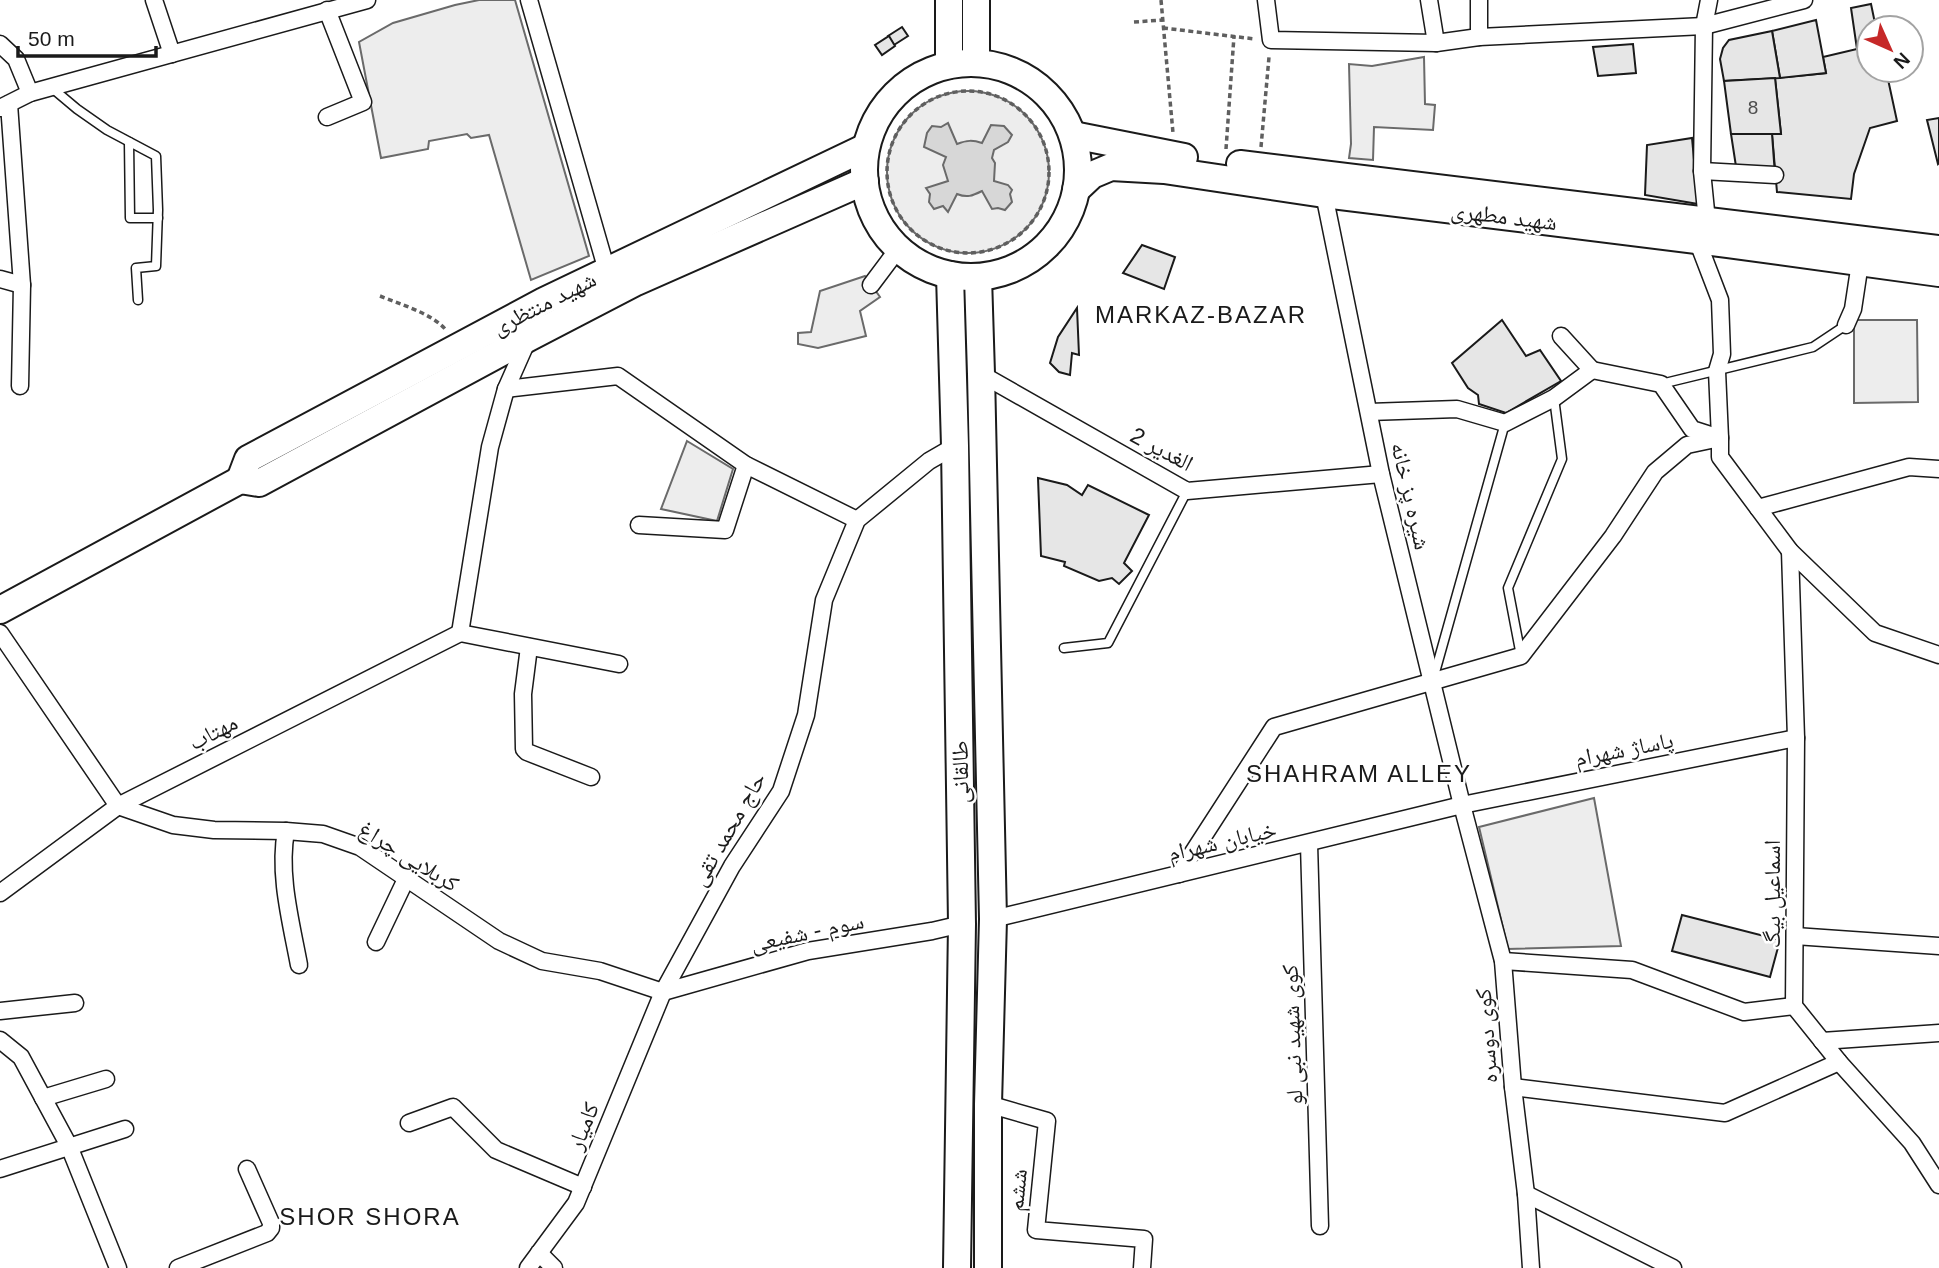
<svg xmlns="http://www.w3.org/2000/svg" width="1939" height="1268" viewBox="0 0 1939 1268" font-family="Helvetica,'Noto Naskh Arabic',sans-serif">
<rect width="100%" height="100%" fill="#fff"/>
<g fill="#ededed" stroke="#6a6a6a" stroke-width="2">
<path d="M479,0H515L589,256L531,280L489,135L471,138L467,134L429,141L428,149L381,158L359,42L393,23L455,5Z"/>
<path d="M1424,57L1425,104L1435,105L1433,130L1374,127L1373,160L1349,158L1351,144L1349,64L1372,66Z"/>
<circle cx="968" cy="172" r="81"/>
<path d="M865,276L880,297L860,311L866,336L818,348L798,344V333L811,332L820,291Z"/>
<path d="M1854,320H1917L1918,402L1854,403Z"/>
<path d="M687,441L733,469L717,521L661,509Z"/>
<path d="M1594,798L1621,946L1508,949L1479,827Z"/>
</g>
<path fill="#d7d7d7" stroke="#6a6a6a" stroke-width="2" d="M948,123L957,144C967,140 973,140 982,143L991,125L1004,126L1012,135L1008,142L994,150L992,158L995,163L994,181L1008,185L1012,190L1010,194L1012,202L1005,210L998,208L992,209L982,191C972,196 967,198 957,194L948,212L943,206L934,209L929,202L930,194L926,188L948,181L943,165L946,157L924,147L927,133L932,126L941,127Z"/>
<g fill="#e6e6e6" stroke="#1a1a1a" stroke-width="2">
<path d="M1871,4L1876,28H1869V70H1886L1897,121L1870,128L1854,174L1851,199L1777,192L1772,134H1781L1775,78L1826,73L1823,57L1857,49L1851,8Z"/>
<path d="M1816,20L1826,73L1780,78L1772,31Z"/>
<path d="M902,27L908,36L894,45L888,36Z"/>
<path d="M1772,31L1780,78L1724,81L1720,59L1723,48L1729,40Z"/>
<path d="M889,36L895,46L882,55L875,45Z"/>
<path d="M1633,44L1636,73L1598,76L1593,47Z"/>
<path d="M1775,78L1781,134H1731L1724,81Z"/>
<path d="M1939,118V163L1938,164L1927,120Z"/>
<path d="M1731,134H1772L1775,175L1737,173Z"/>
<path d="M1692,138L1698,204L1645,195L1647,145Z"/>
<path d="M1142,245L1175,257L1164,289L1123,273Z"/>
<path d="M1077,308L1079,355L1072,353L1070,375L1059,372L1050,363L1058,337Z"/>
<path d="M1502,320L1526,356L1540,350L1561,381L1506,413L1479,404L1478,395L1468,388L1452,363Z"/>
<path d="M1038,478L1067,485L1082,495L1088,485L1149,515L1124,563L1132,571L1119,584L1112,578L1099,581L1064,566L1065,562L1041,556Z"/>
<path d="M1682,915L1780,940L1770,977L1672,951Z"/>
</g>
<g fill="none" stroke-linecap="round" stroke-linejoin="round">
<g stroke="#1a1a1a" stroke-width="11">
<g id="lane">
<path d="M52,88L77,109L107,130L156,156L158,210L156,266L136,268L138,300"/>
<path d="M129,142L130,218H158"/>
<path d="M1661,384L1813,347L1846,325"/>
<path d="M1064,648L1108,643L1187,491"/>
<path d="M1521,656L1508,588L1562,459L1554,398"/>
<path d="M1434,676L1505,423"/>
</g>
</g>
<g stroke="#1a1a1a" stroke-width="19">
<g id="street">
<path d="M154,0L172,54"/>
<path d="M529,0L607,271"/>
<path d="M1266,0L1271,40L1436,43L1479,37L1704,26L1804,0"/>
<path d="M1429,0L1436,43"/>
<path d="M1479,37V0"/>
<path d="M0,44L16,59L30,93"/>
<path d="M9,104L22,285L20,386"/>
<path d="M0,108L30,93L367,0"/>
<path d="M327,117L363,102L327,10"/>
<path d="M1702,171L1775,175"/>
<path d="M1324,194L1381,474L1462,805L1503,961L1513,1087L1526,1194L1531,1268"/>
<path d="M1707,221L1702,171L1704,26L1709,0"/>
<path d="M0,279L22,285"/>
<path d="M871,285L898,249"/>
<path d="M1846,325L1853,309L1860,263"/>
<path d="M1592,370L1661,384L1692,429L1720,438V457L1790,551L1875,633L1939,655"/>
<path d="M981,374L1187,491L1381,474"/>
<path d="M506,389L618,376L746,465L857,520"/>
<path d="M1369,412L1457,409L1505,423L1554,398L1592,370L1561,336"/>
<path d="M1758,508L1909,467L1939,469"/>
<path d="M639,525L725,530L746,465"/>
<path d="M1790,551L1796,738L1794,1006L1839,1062L1912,1143L1939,1185"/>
<path d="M0,633L118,806L173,825L214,830L286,831L323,834L360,847L499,941L542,961L600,971L663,992"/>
<path d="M460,633L490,447L506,389L529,337"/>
<path d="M460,633L619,664"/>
<path d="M529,647L523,694L524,749L527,752L591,777"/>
<path d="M286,831C278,874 291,922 299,965"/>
<path d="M1309,844L1320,1226"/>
<path d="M1179,874L1274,727L1521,656L1613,536L1655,472L1687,445L1720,438L1717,371L1722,354L1720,300L1697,240"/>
<path d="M0,893L118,806L460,633"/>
<path d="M993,919L1462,805L1796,738"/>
<path d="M1795,936L1939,946"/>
<path d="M376,942L407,877"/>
<path d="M1503,961L1632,970L1744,1012L1794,1006"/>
<path d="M663,992L808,951L932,931L962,924"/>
<path d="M0,1011L75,1003"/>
<path d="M0,1040L21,1057L69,1146L118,1268"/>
<path d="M1822,1041L1939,1033"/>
<path d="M1513,1087L1725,1113L1839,1062"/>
<path d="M43,1098L106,1079"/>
<path d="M988,1104L1047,1121L1036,1230L1144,1239L1142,1268"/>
<path d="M409,1123L453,1107L496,1150L583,1187"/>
<path d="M0,1169L125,1129"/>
<path d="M1526,1194L1673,1268"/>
<path d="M539,1253L554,1268"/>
<path d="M178,1268L267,1233L271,1228V1223L247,1169"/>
<path d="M528,1268L576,1203L663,992L732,866L781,791L806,715L824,600L857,520L929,461L955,446"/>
</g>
</g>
<g stroke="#1a1a1a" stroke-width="30">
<g id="primary">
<path d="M976,63V0"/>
<circle cx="971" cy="170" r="107"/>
<path d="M949,65V0"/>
<path d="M1073,135L1184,157"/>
<path d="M1240,164L1939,249"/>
<path d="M1076,190L1092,175L1111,167L1164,170L1324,194L1728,244L1939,273"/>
<path d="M950,275L955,446L962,924L957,1268"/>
<path d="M978,277L981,374L993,919L988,1104V1268"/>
<path d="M240,480L248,459L544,301L866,147"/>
<path d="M0,610L240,480L259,483L530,337L636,282L865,181"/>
</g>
</g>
<g stroke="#5f5f5f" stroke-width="3.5" stroke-dasharray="5 3.5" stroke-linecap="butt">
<path d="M1161,0L1173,133"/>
<path d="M1134,22L1162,20"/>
<path d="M1163,28L1255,39"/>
<circle cx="968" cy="172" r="81"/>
<path d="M1261,147L1269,57"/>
<path d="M1226,149L1234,36"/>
<path d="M380,296C400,304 433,314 446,330"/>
</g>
<use href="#lane" stroke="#fff" stroke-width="8"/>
<use href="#street" stroke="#fff" stroke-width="16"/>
<use href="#primary" stroke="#fff" stroke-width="26"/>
</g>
<g text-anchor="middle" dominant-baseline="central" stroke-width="5" stroke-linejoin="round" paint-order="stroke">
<g font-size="19" fill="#4d4d4d">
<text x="1753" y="107">8</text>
</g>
<g font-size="23" fill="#1a1a1a" stroke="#fff">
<text transform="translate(1504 216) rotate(7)">شهید مطهری</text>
<text transform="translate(544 303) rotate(-27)">شهید منتظری</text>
<text transform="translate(1162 449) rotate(28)">2 الغدیر</text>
<text transform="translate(1411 496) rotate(77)">شیره پز خانه</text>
<text transform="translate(213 732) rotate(-27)">مهتاب</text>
<text transform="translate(1624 749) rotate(-11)">پاساژ شهرام</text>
<text transform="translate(960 772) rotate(-91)">طالقانی</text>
<text transform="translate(728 829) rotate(-60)">حاج محمد تقی</text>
<text transform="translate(1222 841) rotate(-13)">خیابان شهرام</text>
<text transform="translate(409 856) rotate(32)">کربلایی چراغ</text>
<text transform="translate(1772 894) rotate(-90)">اسماعیل بیگ</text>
<text transform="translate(807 932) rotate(-12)">سوم - شفیعی</text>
<text transform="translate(1292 1035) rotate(-92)">کوی شهید نبی لو</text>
<text transform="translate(1486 1036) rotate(-94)">کوی دوسره</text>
<text transform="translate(583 1126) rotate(-68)">کامیار</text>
<text transform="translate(1017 1190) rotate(-84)">ششم</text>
</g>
<g font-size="24" letter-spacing="2" fill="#1a1a1a" stroke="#fff">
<text x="1201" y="314">MARKAZ-BAZAR</text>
<text x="1359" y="773">SHAHRAM ALLEY</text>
<text x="370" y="1216">SHOR SHORA</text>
</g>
</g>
<g transform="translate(1890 49) rotate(135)"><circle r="33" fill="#ffffff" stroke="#a3a3a3" stroke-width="2"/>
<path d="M0-5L12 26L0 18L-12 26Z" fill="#c62828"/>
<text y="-10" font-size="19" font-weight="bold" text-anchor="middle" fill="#1a1a1a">N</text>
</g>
<path d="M18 46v10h138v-10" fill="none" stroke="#1a1a1a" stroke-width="3.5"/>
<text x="28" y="46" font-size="21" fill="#1a1a1a" stroke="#ffffff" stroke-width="5" paint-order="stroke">50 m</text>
</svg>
